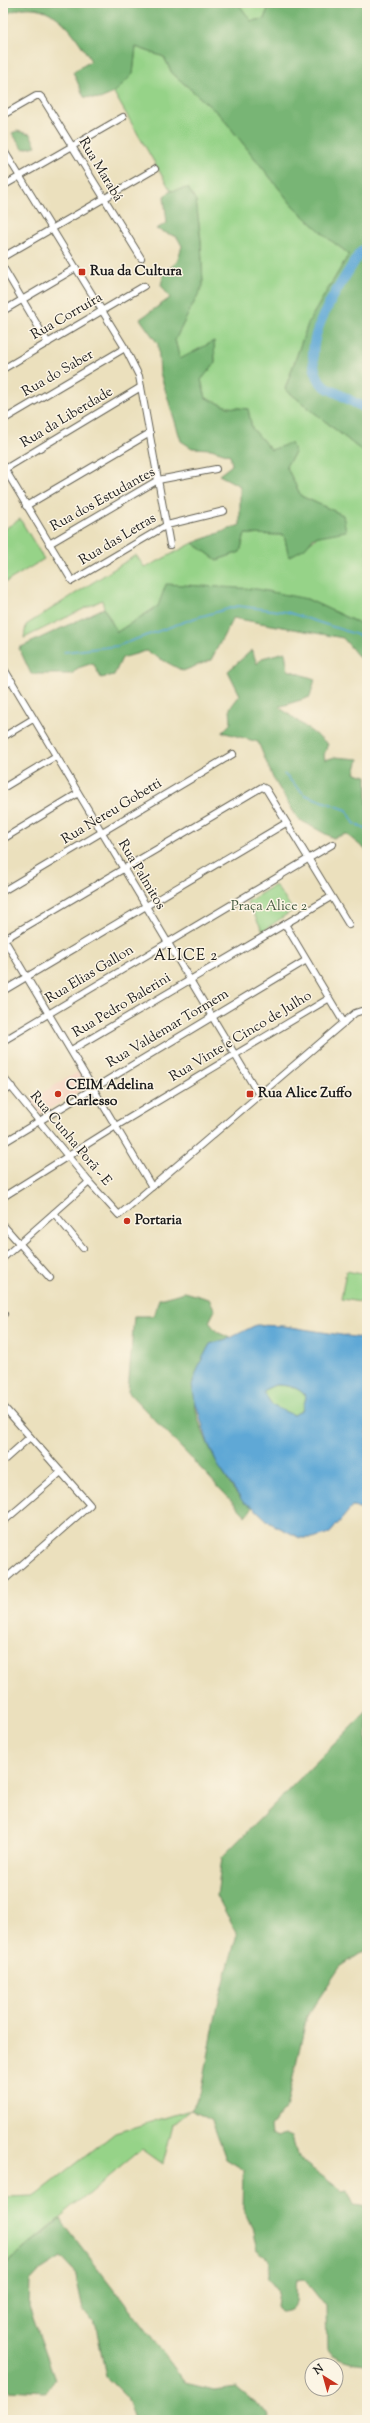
<svg xmlns="http://www.w3.org/2000/svg" width="370" height="2423" viewBox="0 0 370 2423" font-family="'Sorts Mill Goudy',serif">
<rect width="100%" height="100%" fill="#fcf5e5"/>
<filter id="ink" filterUnits="userSpaceOnUse"><feTurbulence type="fractalNoise" baseFrequency=".025" numOctaves="2"/><feDisplacementMap in="SourceGraphic" scale="8" xChannelSelector="R" yChannelSelector="G"/><feConvolveMatrix kernelMatrix="1 2 1 2 8 2 1 2 1" color-interpolation-filters="sRGB"/></filter>
<filter id="wash" filterUnits="userSpaceOnUse"><feTurbulence type="fractalNoise" baseFrequency=".012" numOctaves="4" result="noise"/><feDisplacementMap in="SourceGraphic" scale="16" xChannelSelector="R" yChannelSelector="G"/><feGaussianBlur stdDeviation="0.9" result="paint"/><feColorMatrix in="noise" values="0 0 0 0 0 0 0 0 0 0 0 0 0 0 0 0 0 1.4 0 .05"/><feComposite in="paint" operator="in"/></filter>
<g filter="url(#wash)">
<rect width="100%" height="100%" fill="#ebe0bd"/>
<path fill="#f4d3c1" d="M78,1072L87,1087L41,1114L30,1100Z"/>
<g fill="#96d388" stroke="#597852">
<path d="M238,3H270L264,19L251,21Z"/>
<path d="M136,47L164,57L172,73L221,116L293,206L329,239L349,254L309,321L285,389L367,455V506L365,507L367,511V627L307,599L158,606L117,632L104,608L102,600L24,638L26,625L136,555L145,568L193,543L217,560L240,552L245,534L284,535L289,556C309,546 325,529 343,515L301,496L286,466L295,453L271,450L252,428L248,409L228,407L206,398L201,380L215,363L214,341L180,360L175,340L203,285L201,241L196,201L188,188L171,191L114,93L133,74Z"/>
<path d="M20,519L44,559L3,584V530Z"/>
<path d="M275,885L293,910L263,931L247,902Z"/>
<path d="M346,1271L367,1275V1303L341,1299Z"/>
<path d="M275,1385C287,1385 300,1387 306,1397L302,1411L293,1415L273,1406L264,1393L266,1389Z"/>
<path d="M190,2110L173,2124L163,2164L142,2149L3,2266V2197L35,2196L115,2133Z"/>
</g>
<g fill="#78b574" stroke="#4a6848">
<path d="M3,3H238L251,21L264,19L270,3H367V455L285,389L309,321L349,254L329,239L293,206L221,116L172,73L164,57L136,47L133,74L114,93L100,99L84,97L73,72L91,61C76,36 58,5 24,8C17,9 10,13 3,14Z"/>
<path d="M17,131L30,134L36,146L23,149L12,133Z"/>
<path d="M188,188L196,201L201,241L203,285L175,340L180,359L214,341L215,363L201,380L206,398L228,407L248,409L252,428L271,450L291,443L295,453L286,466L301,496L343,515L346,531L314,537L305,548L289,557L284,535L245,534L240,552L217,560L193,543L240,525V486L219,475L232,465L230,455L211,449L192,448L181,441L160,373L158,344L140,319L170,298L161,285L164,273L177,262L182,246L177,237L156,229L167,223L164,196L171,191Z"/>
<path d="M166,584L257,589L307,599L367,627V667L343,638L233,618L211,660L183,671L146,651L122,658L114,675L101,678L93,663L78,668L72,674H31L19,648L104,608L117,632L158,606Z"/>
<path d="M252,650L257,664L262,658L285,652L288,670L315,679L310,697L279,707L328,744L324,755L325,760L335,757L359,759L355,773L367,776V851L346,834L333,838L298,819L273,778L258,742L222,732L231,723L230,708L240,695L228,671Z"/>
<path d="M185,1292L209,1299L215,1310L209,1322L217,1332L230,1338L210,1344C200,1362 196,1378 195,1399C194,1424 226,1484 243,1501C245,1504 250,1505 253,1507L246,1516L128,1392L134,1316H154L159,1299Z"/>
<path d="M367,1711V1949L340,1967L307,2016L286,2108L270,2127L271,2134L278,2137L285,2134L292,2137L297,2155L302,2161L342,2191L347,2190L354,2205L367,2207V2364C355,2364 336,2359 327,2351L326,2307L304,2279L297,2280C294,2294 303,2312 280,2312L276,2306L278,2291C262,2271 269,2284 270,2260L257,2251L252,2228L243,2208L244,2170L226,2159L212,2121L190,2110L201,2094L218,2004L237,1934L217,1896L222,1857Z"/>
<path d="M60,2219L186,2383L215,2390L236,2387L268,2413L270,2420H134L126,2397L106,2377L96,2326L83,2309L75,2272L61,2257L42,2269L30,2282L29,2307L55,2379L45,2392L8,2390L3,2385V2266Z"/>
</g>
<path fill="#5ea8d6" stroke="#3d6279" fill-rule="evenodd" d="M256,1325L284,1326L367,1339V1509L352,1507L330,1533L313,1538H300L270,1523L253,1507L243,1502L219,1467L208,1443L195,1401L192,1385L200,1363L210,1344L230,1338ZM275,1385C287,1385 300,1387 306,1397L302,1411L293,1415L273,1406L264,1393L266,1389Z"/>
<g fill="none" stroke-linecap="round" stroke-linejoin="round">
<g stroke="#5ea8d6" stroke-width="1.5">
<path d="M64,652L117,646L195,618L238,606L287,612L367,638"/>
<path d="M284,774L305,795L347,810L354,823L367,830"/>
</g>
<path stroke="#5ea8d6" stroke-width="10" d="M367,246L359,254C339,289 295,343 321,383C324,388 334,391 339,394C349,400 357,405 367,408"/>
</g>
</g>
<g filter="url(#ink)">
<g fill="none" stroke-linecap="round" stroke-linejoin="round">
<g stroke="#646154" stroke-width="8">
<g id="minor">
<path d="M3,115L36,96H40L43,99L141,258"/>
<path d="M3,149L125,348L139,376L170,545"/>
<path d="M3,186L123,117"/>
<path d="M3,257L155,169"/>
<path d="M3,267L48,343"/>
<path d="M3,311L76,268"/>
<path d="M3,369L144,286"/>
<path d="M3,420L125,348"/>
<path d="M3,466L72,581L167,525L224,511"/>
<path d="M5,469L141,387"/>
<path d="M26,506L150,433"/>
<path d="M49,544L158,480L216,469"/>
<path d="M3,667L259,1095"/>
<path d="M3,686L12,681"/>
<path d="M3,737L33,719"/>
<path d="M3,788L56,756"/>
<path d="M3,839L77,794"/>
<path d="M3,891L233,754"/>
<path d="M285,924L344,1023"/>
<path d="M4,939L152,1187"/>
<path d="M3,940L262,787L266,789L349,925"/>
<path d="M3,991L286,823"/>
<path d="M3,1041L333,844"/>
<path d="M71,1050L331,897"/>
<path d="M3,1077L89,1182L119,1215L355,1013L361,1011L367,1012"/>
<path d="M3,1092L12,1087"/>
<path d="M3,1143L305,961"/>
<path d="M3,1197L116,1126L328,999"/>
<path d="M54,1213L83,1248"/>
<path d="M3,1225L50,1278"/>
<path d="M3,1258L89,1182"/>
<path d="M3,1313L4,1314"/>
<path d="M3,1406L90,1505L3,1581"/>
<path d="M3,1461L30,1437"/>
<path d="M3,1522L61,1472"/>
</g>
</g>
<use href="#minor" stroke="#fff" stroke-width="6"/>
</g>
</g>
<g fill="#c8321e" stroke="#fcf5e5" stroke-width="1.5">
<rect x="78" y="268" width="8" height="8" rx="2"/>
<circle cx="58" cy="1094" r="4"/>
<rect x="246" y="1090" width="8" height="8" rx="2"/>
<circle cx="127" cy="1221" r="4"/>
</g>
<g text-anchor="middle" dominant-baseline="central" stroke-width="3" stroke-linejoin="round" paint-order="stroke">
<g font-size="14" fill="#1c1c1c" stroke="#fcf5e5">
<text transform="translate(100 170) rotate(59)">Rua Marabá</text>
<text transform="translate(67 317) rotate(-30)">Rua Corruíra</text>
<text transform="translate(58 374) rotate(-30)">Rua do Saber</text>
<text transform="translate(67 418) rotate(-31)">Rua da Liberdade</text>
<text transform="translate(103 500) rotate(-29)">Rua dos Estudantes</text>
<text transform="translate(118 540) rotate(-31)">Rua das Letras</text>
<text transform="translate(112 812) rotate(-31)">Rua Nereu Gobetti</text>
<text transform="translate(141 875) rotate(59)">Rua Palmitos</text>
<text transform="translate(90 975) rotate(-31)">Rua Elias Gallon</text>
<text transform="translate(122 1006) rotate(-31)">Rua Pedro Balerini</text>
<text transform="translate(168 1029) rotate(-31)">Rua Valdemar Tormem</text>
<text transform="translate(241 1037) rotate(-31)">Rua Vinte e Cinco de Julho</text>
<text transform="translate(70 1139) rotate(50)">Rua Cunha Porã - E</text>
</g>
<g font-size="14" font-weight="bold" fill="#1c1c1c" stroke="#fcf5e5" text-anchor="start">
<text x="90" y="272">Rua da Cultura</text>
<text x="66" y="1086">CEIM Adelina<tspan x="66" dy="16">Carlesso</tspan></text>
<text x="258" y="1094">Rua Alice Zuffo</text>
<text x="135" y="1221">Portaria</text>
</g>
<g font-size="14" fill="#475c42" stroke="#fcf5e5">
<text x="269" y="907">Praça Alice 2</text>
</g>
<g font-size="15" letter-spacing="1" fill="#1c1c1c" stroke="#fcf5e5">
<text x="186" y="956">ALICE 2</text>
</g>
</g>
<rect width="370" height="2423" fill="none" stroke="#fcf5e5" stroke-width="16"/>
<g transform="translate(324 2377) rotate(323)"><circle r="19" fill="#fcf5e5" stroke="#a29e95"/>
<path d="M0-3L7 15L0 10L-7 15Z" fill="#c8321e"/>
<text y="-6" font-size="11" font-weight="bold" text-anchor="middle" fill="#1c1c1c">N</text>
</g>
</svg>
